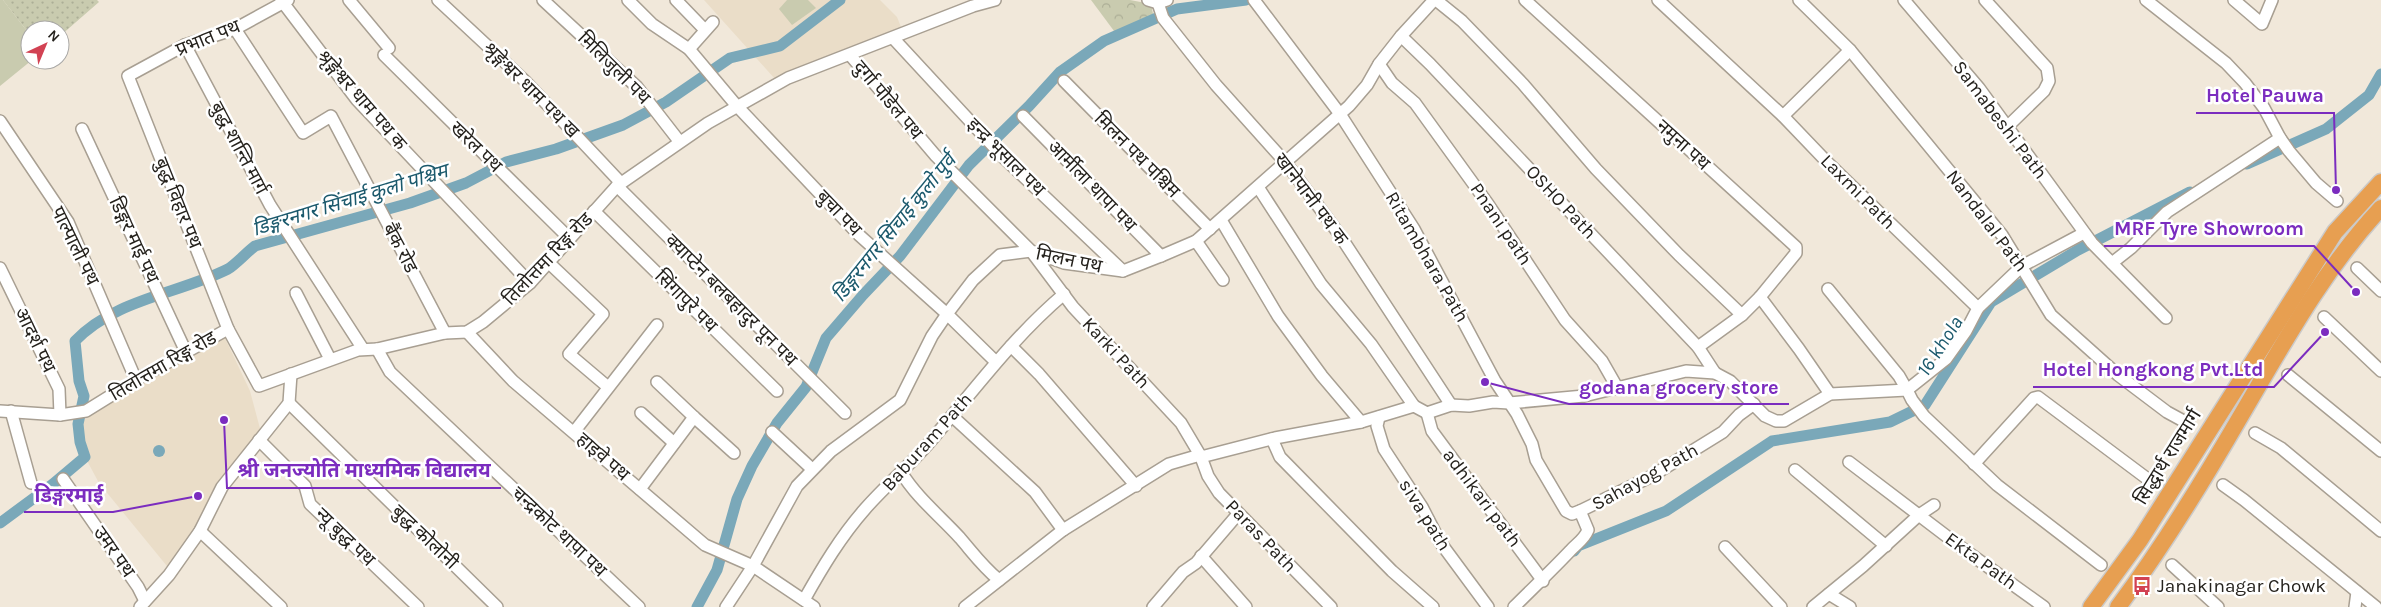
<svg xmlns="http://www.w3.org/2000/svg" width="2381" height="607" viewBox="0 0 2381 607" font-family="Karla,'Noto Sans Devanagari',sans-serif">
<defs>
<pattern id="grass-dots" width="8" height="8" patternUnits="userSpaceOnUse" patternTransform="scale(1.25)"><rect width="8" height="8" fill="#c9cbaf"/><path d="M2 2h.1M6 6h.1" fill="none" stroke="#acae96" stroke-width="1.8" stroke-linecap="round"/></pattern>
<pattern id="park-crowns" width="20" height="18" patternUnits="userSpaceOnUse" patternTransform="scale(1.25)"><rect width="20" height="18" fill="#c9cbaf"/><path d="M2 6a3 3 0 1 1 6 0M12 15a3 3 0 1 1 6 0" fill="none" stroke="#acae96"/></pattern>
</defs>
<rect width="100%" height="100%" fill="#f1e8da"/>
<g fill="#eaddc8">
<path d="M704,0H880L897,17L901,27L775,79Z"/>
<path d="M225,338L250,391L262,436L171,571L99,483L85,457L80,442L78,424L186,352L211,339Z"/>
</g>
<path fill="url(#grass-dots)" d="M3,0H97L99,2L60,36V30H30V35Z"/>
<path fill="url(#park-crowns)" d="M1091,0H1130L1151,4L1154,19L1117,35Z"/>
<g fill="#c9cbaf">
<path d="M0,0H3L30,35V60H32L0,86Z"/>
<path d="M787,0H808L816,8L792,25L779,9Z"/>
</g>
<circle fill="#7aa8b9" cx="159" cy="451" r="6"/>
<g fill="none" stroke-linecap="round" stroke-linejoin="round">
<g stroke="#7aa8b9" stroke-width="11">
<path d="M2247,164L2326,129L2369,95L2381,74"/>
<path d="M0,523L53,484L85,457L80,442L78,424L84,396L79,381L75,341C115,299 178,294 228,269C235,265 247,252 255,246L410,203L466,183L506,162L556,149L623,125L666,102L730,58L780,46L840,0"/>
<path d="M1574,551L1578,546L1666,511L1772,441L1890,422L1925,405L1991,302L2078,250L2190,192"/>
<path d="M697,607L717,570L737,499L752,466L777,423L806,387L826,338L863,295L900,256L969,165L1029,106L1060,72L1104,41L1177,9L1246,0"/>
</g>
<g stroke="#a89f92" stroke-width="14">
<g id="minor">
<path d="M281,0L357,100L530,283"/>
<path d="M349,0L389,48"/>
<path d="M438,0L525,81L621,183"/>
<path d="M543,0L637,87L679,141"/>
<path d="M628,0L652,24L689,49L736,105L859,235L947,314L996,362"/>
<path d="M676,0L705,30"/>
<path d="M1148,0L1158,3L1167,0"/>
<path d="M1254,0L1340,114L1414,229L1495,381L1517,414L1532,444L1536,460L1566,511L1572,514L1580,511"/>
<path d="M1436,0L1462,21L1523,84L1596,169L1679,255L1742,315L1698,347"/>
<path d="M1525,0L1796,247V253L1760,297"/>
<path d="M1658,0L1783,116L1827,162L1978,308L1966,331L1946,359L1907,390L1899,376L1828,289"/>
<path d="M1799,0L1850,50L2002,235L2051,315L2118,375L2167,412L2189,424"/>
<path d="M1904,0L1979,88L2092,243L2166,318"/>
<path d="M1985,0L2047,68L2049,81L2044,91L2007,127"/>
<path d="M2146,0L2226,63L2245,83L2264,108L2280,138L2289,151L2316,183L2337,201"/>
<path d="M2234,0L2262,24L2272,0"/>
<path d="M1158,3L1163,18L1216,85L1286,163L1339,234L1451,405"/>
<path d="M235,29L303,133L331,116L445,333"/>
<path d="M1401,36L1430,64L1698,347L1715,373"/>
<path d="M893,38L1005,159L1123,271"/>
<path d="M185,45L270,205L363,349"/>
<path d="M689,49L713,22"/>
<path d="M384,55L569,238"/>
<path d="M850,55L935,155L1031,251L1073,307L1181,423L1200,455"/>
<path d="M1379,64L1392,83L1415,103L1488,204L1565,320L1602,361L1618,389"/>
<path d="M1064,81L1210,229"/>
<path d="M1023,116L1161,256"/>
<path d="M1783,116L1850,50"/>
<path d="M0,121L68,222L136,380"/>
<path d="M82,129L186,352"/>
<path d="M617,186L845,413"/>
<path d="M1258,187L1321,284L1371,344L1414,406"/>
<path d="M594,211L777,391"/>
<path d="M1221,220L1278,316L1322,376L1361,422"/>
<path d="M1196,241L1223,280"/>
<path d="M548,262L603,314L569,354L608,387"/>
<path d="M2112,263L2131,248L2167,212L2280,138"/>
<path d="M0,268L59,389L60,415"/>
<path d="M2357,268L2381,291"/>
<path d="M296,293L330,359"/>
<path d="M1978,308L2022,266L2084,233"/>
<path d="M1742,315L1760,297L1799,349L1830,394"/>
<path d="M2324,317L2381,371"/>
<path d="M228,329L128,76L185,45L235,29L288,0"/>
<path d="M467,332L513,381L705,545L753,566L814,607"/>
<path d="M1011,346L1039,374L1136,486"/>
<path d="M377,349L390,372L639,607"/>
<path d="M2288,375L2381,451"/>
<path d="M657,382L694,417"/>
<path d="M289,403L497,607"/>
<path d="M0,411L60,415L86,411L136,380L228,329L259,386L358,350L377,349L445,333L467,332L483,322L530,283L617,186L708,123L788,78L973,6L995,0"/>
<path d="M11,411L31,483"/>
<path d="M641,413L674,443"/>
<path d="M1427,413L1432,431L1543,581"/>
<path d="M952,416L1035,492L1063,530"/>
<path d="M1379,417L1377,426L1384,449L1422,507L1440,542L1488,607"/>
<path d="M574,432L657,325"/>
<path d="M772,432L812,469"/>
<path d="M2255,433L2281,448L2381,531"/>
<path d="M1272,439L1280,457L1392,571L1433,607"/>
<path d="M259,440L305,486L310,504L418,607"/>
<path d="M1201,457L1208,476L1219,493L1331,607"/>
<path d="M1849,462L1966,551L2044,607"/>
<path d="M1974,464L2034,398L2038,397L2153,483"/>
<path d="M1795,470L1886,546"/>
<path d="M901,472C917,498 940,516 960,538C973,553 983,567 999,580"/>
<path d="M63,479L138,587L145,601"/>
<path d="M2223,485L2244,500L2376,607"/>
<path d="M640,489L694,417L734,453"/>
<path d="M200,531L281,607"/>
<path d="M1725,547L1781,607"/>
<path d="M1201,556L1246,607"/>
<path d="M2172,565L2218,607"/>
<path d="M1829,594L1850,607"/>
<path d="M804,600C822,568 841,536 865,509C885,486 909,466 929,443C973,392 1012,338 1064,294"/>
<path d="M140,607L169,575L200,531L222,487L289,403L291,374"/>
<path d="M726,607L753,566L797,486L831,451L900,400L932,336L947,314L973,280L1000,255L1031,251L1064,263L1123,271L1161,256L1196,241L1349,106L1367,85L1379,64L1401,36L1434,0"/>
<path d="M965,607L1063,530L1169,464L1200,455L1201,457L1275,438L1361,422L1414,406L1427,413L1451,405L1469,406L1493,402L1509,403L1584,396L1686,371L1715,373L1730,381L1765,416L1776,421H1784L1830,394L1907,390L1912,400L1924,416L1997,485L2101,565"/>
<path d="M1153,607L1183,572L1196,563L1238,514"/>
<path d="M1514,607C1533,588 1552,570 1570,551C1577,543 1584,540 1588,530L1580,511L1650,477L1702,445L1723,432L1739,415L1754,404"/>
<path d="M1813,607L1863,566L1919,515L1934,505"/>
<path d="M2355,607L2357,592"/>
</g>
</g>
<g stroke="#cbcac9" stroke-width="19">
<g id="highway">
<path d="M2091,607L2140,540L2335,232L2381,182"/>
<path d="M2118,607C2162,548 2202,483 2239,419C2282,346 2323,270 2381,208"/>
</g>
</g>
<use href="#minor" stroke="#fff" stroke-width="11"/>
<use href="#highway" stroke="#e79f51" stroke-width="16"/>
</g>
<defs>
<g id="bus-bare" transform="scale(1.5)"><path d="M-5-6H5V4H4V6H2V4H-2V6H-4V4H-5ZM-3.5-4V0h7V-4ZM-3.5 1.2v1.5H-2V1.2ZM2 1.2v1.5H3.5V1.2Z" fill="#d24253" stroke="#fff" stroke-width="2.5" paint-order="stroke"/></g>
</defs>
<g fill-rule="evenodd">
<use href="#bus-bare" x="2142" y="586"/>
</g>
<g text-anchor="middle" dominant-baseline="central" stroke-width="5" stroke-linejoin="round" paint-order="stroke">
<g font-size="19" fill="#25221d" stroke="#fff">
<text transform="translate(208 38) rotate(-22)">प्रभात पथ</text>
<text transform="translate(614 68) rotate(45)">मिलिजुली पथ</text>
<text transform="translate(531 90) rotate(45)">श्रृङ्गेश्वर धाम पथ ख</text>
<text transform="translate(362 100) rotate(49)">श्रृङ्गेश्वर धाम पथ क</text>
<text transform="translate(888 100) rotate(50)">दुर्गा पौडेल पथ</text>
<text transform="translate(2000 120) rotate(53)">Samabeshi Path</text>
<text transform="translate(1683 145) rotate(42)">नमुना पथ</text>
<text transform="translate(476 147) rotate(44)">खरेल पथ</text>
<text transform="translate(239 148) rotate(62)">बुद्ध शान्ति मार्ग</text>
<text transform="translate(1137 155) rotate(45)">मिलन पथ पश्चिम</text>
<text transform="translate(1006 157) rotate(45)">इन्द्र भूसाल पथ</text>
<text transform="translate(1092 186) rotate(46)">आर्मीला थापा पथ</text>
<text transform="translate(1858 192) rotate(45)">Laxmi Path</text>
<text transform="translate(1311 199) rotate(53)">खानेपानी पथ क</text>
<text transform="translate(1561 202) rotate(47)">OSHO Path</text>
<text transform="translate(178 203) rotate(68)">बुद्ध विहार पथ</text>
<text transform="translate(839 213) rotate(46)">बुचा पथ</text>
<text transform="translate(1987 221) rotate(53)">Nandalal Path</text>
<text transform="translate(1501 224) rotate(56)">Pnani path</text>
<text transform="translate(134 240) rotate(65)">डिङ्गर माई पथ</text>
<text transform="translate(75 246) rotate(64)">पाल्पाली पथ</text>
<text transform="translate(400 248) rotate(62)">बैंक रोड</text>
<text transform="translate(1427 257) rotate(60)">Ritambhara Path</text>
<text transform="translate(548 259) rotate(-46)">तिलोत्तमा रिङ्ग रोड</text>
<text transform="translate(1069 260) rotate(12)">मिलन पथ</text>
<text transform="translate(731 300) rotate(45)">क्याप्टेन बलबहादुर पून पथ</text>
<text transform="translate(686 301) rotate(45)">सिंगापुरे पथ</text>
<text transform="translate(35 340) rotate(64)">आदर्श पथ</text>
<text transform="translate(1116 353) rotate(47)">Karki Path</text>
<text transform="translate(163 366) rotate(-30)">तिलोत्तमा रिङ्ग रोड</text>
<text transform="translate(927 442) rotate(-48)">Baburam Path</text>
<text transform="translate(603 457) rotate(41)">हाइवे पथ</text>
<text transform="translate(2168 457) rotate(-58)">सिद्धार्थ राजमार्ग</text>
<text transform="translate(1645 477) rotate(-29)">Sahayog Path</text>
<text transform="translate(1482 498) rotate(53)">adhikari path</text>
<text transform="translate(1425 515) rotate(58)">siva path</text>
<text transform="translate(559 532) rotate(43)">चन्द्रकोट थापा पथ</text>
<text transform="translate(1261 536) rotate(46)">Paras Path</text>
<text transform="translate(345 537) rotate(44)">न्यू बुद्ध पथ</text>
<text transform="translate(425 537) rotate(44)">बुद्ध कोलोनी</text>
<text transform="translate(114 552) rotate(55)">उमर पथ</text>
<text transform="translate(1981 561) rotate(36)">Ekta Path</text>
</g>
<g font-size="19" fill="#25221d" stroke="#fff" text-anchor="start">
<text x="2157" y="586">Janakinagar Chowk</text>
</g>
<g font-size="20" font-style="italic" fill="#1b596c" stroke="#fff">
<text transform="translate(350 200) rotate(-17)">डिङ्गरनगर सिंचाई कुलो पश्चिम</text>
<text transform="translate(894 228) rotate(-51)">डिङ्गरनगर सिंचाई कुलो पुर्व</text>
<text transform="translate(1940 346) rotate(-57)">16 khola</text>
</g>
</g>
<path fill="none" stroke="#7b2cbf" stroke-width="2" d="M2336 190L2334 113H2196M2356 292L2314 246H2104M2325 332L2274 387H2033M1485 382L1569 404H1789M224 420L227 488H501M198 496L113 512H24"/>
<g fill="#7b2cbf" stroke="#fff" stroke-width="2">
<circle cx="2336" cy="190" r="5"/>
<circle cx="2356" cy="292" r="5"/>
<circle cx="2325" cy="332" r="5"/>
<circle cx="1485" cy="382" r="5"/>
<circle cx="224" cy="420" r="5"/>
<circle cx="198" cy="496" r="5"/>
</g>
<g font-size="20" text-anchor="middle" font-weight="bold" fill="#7b2cbf" stroke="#fff" stroke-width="5" stroke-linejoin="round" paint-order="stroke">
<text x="2265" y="102">Hotel Pauwa</text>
<text x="2209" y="235">MRF Tyre Showroom</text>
<text x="2153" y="376">Hotel Hongkong Pvt.Ltd</text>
<text x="1679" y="394">godana grocery store</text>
<text x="364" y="477">श्री जनज्योति माध्यमिक विद्यालय</text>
<text x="69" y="502">डिङ्गरमाई</text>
</g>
<g transform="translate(45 45) rotate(44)"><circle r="24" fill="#ffffff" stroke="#a8a7a5"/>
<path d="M0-4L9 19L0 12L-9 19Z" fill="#d24253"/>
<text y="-8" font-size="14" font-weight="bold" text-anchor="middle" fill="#25221d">N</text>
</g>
</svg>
